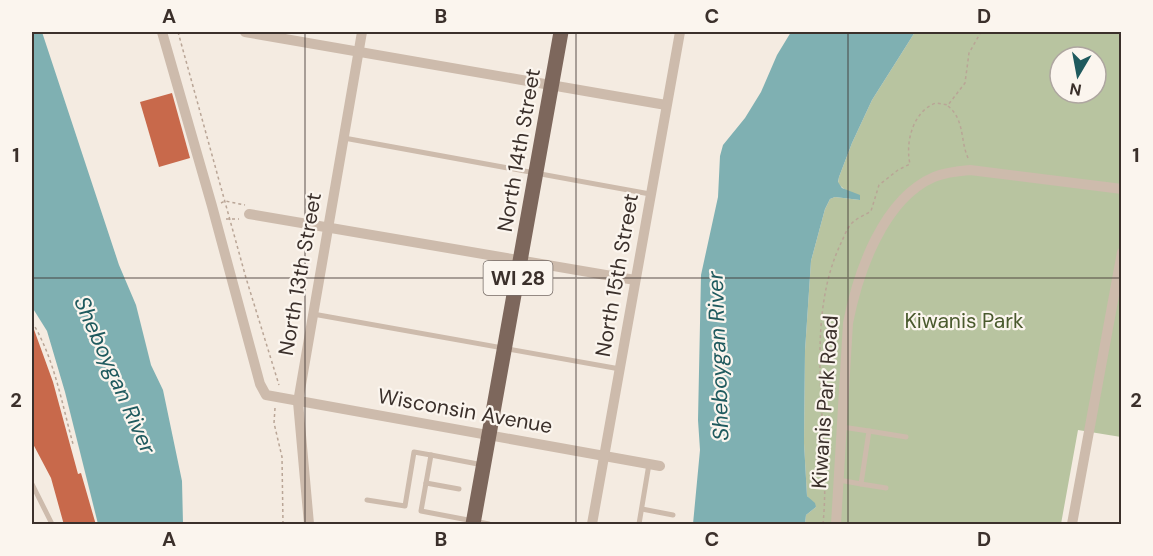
<svg xmlns="http://www.w3.org/2000/svg" width="1153" height="556" viewBox="0 0 1153 556" font-family="'DM Sans',sans-serif">
<rect width="100%" height="100%" fill="#f4ebe1"/>
<path fill="#b8c4a0" fill-rule="evenodd" d="M915,32H1121V437L1078,430L1061,524H805L806,515L816,507L807,496L804,443L805,351L811,261L825,209L830,199L835,197L860,200C853,194 843,190 838,183L839,177L852,143L872,100ZM1060,57H1096V93H1060Z"/>
<g fill="#7fb0b2">
<path d="M32,32H42L119,265L136,305L151,365L163,390L182,481L183,524H98L65,392L47,331L32,307Z"/>
<path d="M791,32H915L872,100L852,143L839,177L838,182L842,188L860,195V200L835,197L830,199L825,209L811,261L805,351L804,443L807,496L815,503L816,507L806,515L805,524H693L700,450L698,420L701,275L718,197L720,156L723,145L745,118L761,92L777,55Z"/>
</g>
<g fill="#c8694b">
<path d="M172,93L190,158L159,167L140,102Z"/>
<path d="M32,324L53,382L78,474L81,473L96,525H64L51,478L32,442Z"/>
</g>
<g fill="none" stroke-linecap="round" stroke-linejoin="round">
<g stroke="#b9a596" stroke-width="1.5" stroke-dasharray="3 3" stroke-linecap="butt">
<path d="M178,32L246,278L279,385"/>
<path d="M948,106C965,120 960,140 968,158"/>
<path d="M221,203L225,201L245,205"/>
<path d="M226,219H239"/>
<path d="M32,322C54,357 62,404 73,444"/>
<path d="M275,408L274,423L282,457L283,524"/>
<path d="M823,524C832,435 801,327 841,243C844,237 847,228 852,223C857,218 865,215 871,211L879,185L898,170L910,164C905,142 913,111 936,103L948,105L965,83L969,53L981,32"/>
</g>
<g stroke="#cdbbac" stroke-width="5">
<path d="M344,138L650,194"/>
<path d="M313,314L620,369"/>
<path d="M869,431L906,437"/>
<path d="M483,465L431,455L421,511L489,524"/>
<path d="M839,480L861,484L869,431L842,427"/>
<path d="M426,483L459,489"/>
<path d="M32,484L52,524"/>
<path d="M861,484L886,488"/>
<path d="M367,500L405,506L414,452L431,455"/>
<path d="M642,509L673,515"/>
<path d="M639,524L649,464"/>
</g>
<g stroke="#cdbbac" stroke-width="10">
<path d="M162,32L212,206L260,384L266,395L660,466"/>
<path d="M245,32L666,105"/>
<path d="M249,214L635,280"/>
<path d="M309,524L298,402L362,32"/>
<path d="M592,524L680,32"/>
<path d="M836,524L848,323C858,272 883,199 934,177C946,172 958,171 970,170L1122,189"/>
<path d="M1072,524L1122,252"/>
</g>
<path stroke="#7d675c" stroke-width="15" d="M473,524L561,32"/>
</g>
<path fill="none" stroke="#3b302b" stroke-width="1.5" stroke-opacity="0.55" d="M305,32V524M576,32V524M848,32V524M32,278H1122"/>
<g text-anchor="middle" dominant-baseline="central" stroke-width="4.5" stroke-linejoin="round" paint-order="stroke">
<rect fill="#fbf5ee" stroke="#756b66" stroke-width="1.5" x="483.5" y="261" width="69" height="34" rx="4.5"/>
<g font-size="20" font-weight="bold" fill="#3b302b">
<text x="518" y="278">WI 28</text>
</g>
<g font-size="21" fill="#3b302b" stroke="#fbf5ee">
<text transform="translate(519 150) rotate(-80)">North 14th Street</text>
<text transform="translate(300 274) rotate(-80)">North 13th Street</text>
<text transform="translate(617 275) rotate(-80)">North 15th Street</text>
<text transform="translate(825 402) rotate(-86)">Kiwanis Park Road</text>
<text transform="translate(465 411) rotate(10)">Wisconsin Avenue</text>
</g>
<g font-size="21" fill="#4a5a2e" stroke="#fbf5ee">
<text x="964" y="321">Kiwanis Park</text>
</g>
<g font-size="22" font-style="italic" fill="#1f5a5e" stroke="#fbf5ee">
<text transform="translate(718 356) rotate(-92)">Sheboygan River</text>
<text transform="translate(115 375) rotate(66)">Sheboygan River</text>
</g>
</g>
<rect width="1153" height="556" fill="none" stroke="#fbf5ee" stroke-width="66"/>
<g transform="translate(1078 75) rotate(190)"><circle r="28" fill="#fbf5ee" stroke="#aea6a0" stroke-width="1.5"/>
<path d="M0-4.5L10 22L0 15L-10 22Z" fill="#1f5a5e"/>
<text y="-9" font-size="16" font-weight="bold" text-anchor="middle" fill="#3b302b">N</text>
</g>
<rect x="33" y="33" width="1087" height="490" fill="none" stroke="#3b302b" stroke-width="2"/>
<g font-size="20" text-anchor="middle" font-weight="bold" fill="#3b302b">
<text x="169" y="23">A</text>
<text x="441" y="23">B</text>
<text x="712" y="23">C</text>
<text x="984" y="23">D</text>
<text x="16" y="162">1</text>
<text x="1136" y="162">1</text>
<text x="16" y="407">2</text>
<text x="1136" y="407">2</text>
<text x="169" y="546">A</text>
<text x="441" y="546">B</text>
<text x="712" y="546">C</text>
<text x="984" y="546">D</text>
</g>
</svg>
